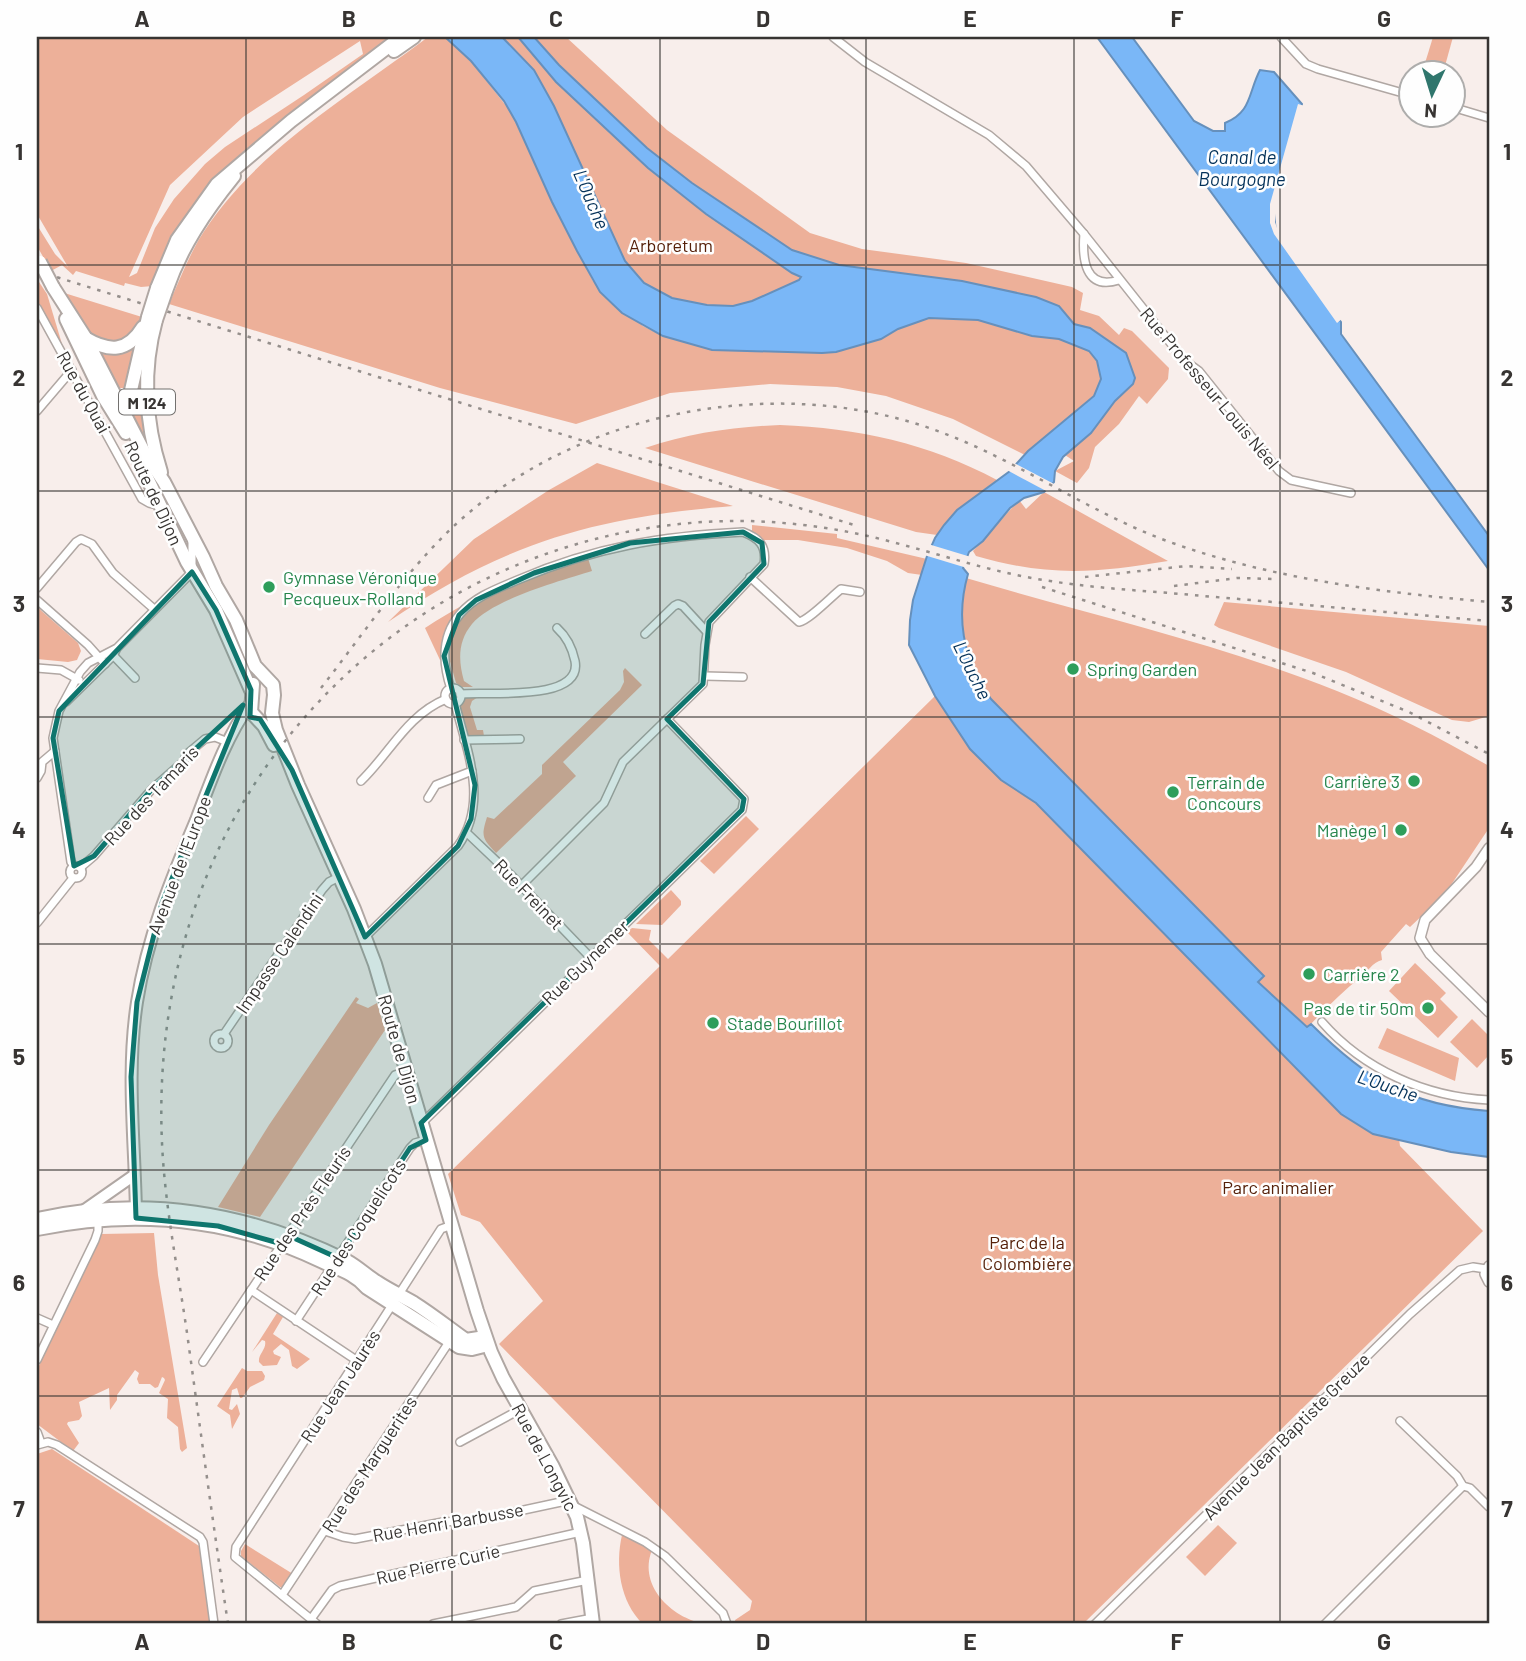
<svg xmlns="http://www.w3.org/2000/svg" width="1526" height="1661" viewBox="0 0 1526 1661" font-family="Barlow,sans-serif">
<rect width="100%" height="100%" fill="#f8eeeb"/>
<g fill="#edb099" fill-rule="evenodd">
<path d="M37,37H396L304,104L228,166L206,190L187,216L153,286L141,287L125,283L124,286L76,271L73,275L62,265L51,271L37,246V225L55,254L68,267L37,214ZM360,41L363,54L304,95L225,147L205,164L174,199L155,228L137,273L129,277L170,185L243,117Z"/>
<path d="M428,37H445L471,61L511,112L552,202L593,281L643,326L663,336L712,350L822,353L836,352L881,339L898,329L929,318L978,320L1032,336L1059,339L1089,351L1097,361L1100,370L1101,379L1094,396L1025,455L953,419L886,396L837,387L770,384L670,393L576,424L440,388L169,304C178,283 187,261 198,241C251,153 348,97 428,37Z"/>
<path d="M502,37H518L556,82L648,168L706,214L792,273L801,276L800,280L752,301L733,306L707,305L672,298L644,283L625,261L554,106L534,70Z"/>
<path d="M534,37H566L667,130L810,233L862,249L966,263L1072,287L1083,293L1080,310L1099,316L1119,335L1124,328L1132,331L1169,368L1168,379L1147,404L1139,396L1119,424L1095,447L1089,468L1077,483L1055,471L1074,461L1065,455L1091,433L1115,401L1134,382L1135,378L1126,353L1090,329L1074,324L1036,297L962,281L839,265L792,250L692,183L647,148L559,65Z"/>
<path d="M1433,37H1453L1443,73H1422Z"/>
<path d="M37,279L47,294L62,344L37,305Z"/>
<path d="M61,292L142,317C136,334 128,338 113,345L92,335Z"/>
<path d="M138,339L126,388H113L98,350Z"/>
<path d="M142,382L152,458L128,416L135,390Z"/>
<path d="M780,425C858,428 928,443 997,480L957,510L937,535L916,532L645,448C690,433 733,427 780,425Z"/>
<path d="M597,463L733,506C595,517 504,543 388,622L474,539L549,490Z"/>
<path d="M1044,492L1168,561C1096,573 1048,577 976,556L973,551L1019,500L1026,509Z"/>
<path d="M752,525L837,534V538L927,559L922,575L908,573L887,561L847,548L798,540H764L752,531Z"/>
<path d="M586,552L592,571C560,581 493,599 472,624C458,641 458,660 464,681L473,687H462L456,683L449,658L440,660L425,628C476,595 528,570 586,552Z"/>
<path d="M966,578C1090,615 1218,643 1337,691C1390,712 1440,738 1489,766V828L1445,894L1410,927L1406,924L1381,952L1382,960C1372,963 1368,971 1361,977C1342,992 1325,1009 1308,1027L1258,982L1263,976L991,699C965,663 954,621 966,578Z"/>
<path d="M1224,602L1489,626V716L1469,722L1452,720L1346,672L1219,628L1214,625Z"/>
<path d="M37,607L78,643L81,651L77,660L68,662L37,659Z"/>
<path d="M625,668L642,685L563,762L576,776L496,853C482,838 481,837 487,817L494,819L542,774V765L620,690L624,682L623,671Z"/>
<path d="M935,696C966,744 986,773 1036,803L1341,1114L1373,1134L1399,1139L1400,1146L1483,1231L1083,1624H736L735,1620L750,1610L752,1601L499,1344L543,1301L480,1222L461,1215L448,1174L660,966L627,932L632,928L651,930L649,940L668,959Z"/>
<path d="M478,697L472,701L470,707L477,730H483L484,736L468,735L460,706L466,698Z"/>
<path d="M746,816L759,829L714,874L700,861Z"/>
<path d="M671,890L681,901V905L662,925L636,924Z"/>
<path d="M1415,963L1446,993L1440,999L1458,1017L1438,1038L1389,991Z"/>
<path d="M356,997L359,999L356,1003L368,1008L377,1003L385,1030L260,1217L218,1207L269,1125Z"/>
<path d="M1472,1019L1489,1036V1055L1477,1068L1450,1042Z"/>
<path d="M1387,1028L1459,1058L1455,1081L1378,1048Z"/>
<path d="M154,1233L158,1275L187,1448L182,1452L180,1449L178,1427L167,1418L168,1399L159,1393L165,1380L164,1378L162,1377L158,1387L155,1388L150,1384H139L137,1379L139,1373L135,1370L117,1395V1400L110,1410L109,1388L79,1402L82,1416L79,1420L68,1422L67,1424L79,1443L73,1451L37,1424V1370L101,1234Z"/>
<path d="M277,1313L283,1317L273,1334L310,1359L297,1369L292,1366L289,1350L281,1344L273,1351L274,1354L281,1357L277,1365L263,1366L259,1362C258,1354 267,1349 265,1341L262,1340L252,1352Z"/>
<path d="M242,1368L247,1371H262L265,1376L264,1380L250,1387L242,1398H240L237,1388L232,1390L229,1409L232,1410L237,1404L240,1414L232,1429L230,1415L217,1406Z"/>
<path d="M52,1449L199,1546L202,1553L212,1624H37V1454Z"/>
<path d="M1218,1525L1237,1543L1205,1576L1186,1557Z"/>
<path d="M622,1535L652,1550C637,1587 675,1621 708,1624H643C620,1602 615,1565 622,1535Z"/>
<path d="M245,1544L293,1574L285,1587H280L241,1556V1551Z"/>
</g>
<g fill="#7ab7f7" stroke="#6690bc" stroke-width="2">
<path d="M445,37H502L534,70L554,106L625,261L644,283L672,298L707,305L733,306L752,301L799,280L801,277L792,273L706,214L648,168L556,82L518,37H534L559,65L647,148L692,183L792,250L839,265L962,281L1036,297L1059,306L1074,324L1090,328L1126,353L1135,378L1133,384L1115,401L1091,433L1063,457L1055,471L1054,482L1044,492L1024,498L1010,508L983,541L969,552L963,568L968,574C955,619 964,661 991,699L1264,976L1258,982L1307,1027L1311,1024C1367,1080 1408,1105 1489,1111V1157L1451,1152L1373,1134L1341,1114L1036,803L1001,780L970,749L935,696L909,645L910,620L913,600L927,556L935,538L944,525L957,510L1010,471L1028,451L1094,396L1101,379L1097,361L1089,351L1059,339L1032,336L978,320L929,318L898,329L881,339L836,352L822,353L712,350L663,336L622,313L600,292L577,251L552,202L516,122L504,101L471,61Z"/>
<path d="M1097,37H1132L1194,121L1213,131H1225V123C1252,112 1248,93 1260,70L1274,72L1302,104L1273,204L1276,232L1341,322V334L1489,536V570Z"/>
</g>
<g fill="#f8eeeb">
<path d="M1298,104L1305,106L1276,205L1275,222L1278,231L1343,318L1337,323L1274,234L1270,223V204Z"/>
<path d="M1014,463L1056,485L1048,492L1005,469Z"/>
<path d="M928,544L971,557L967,568L924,555Z"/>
</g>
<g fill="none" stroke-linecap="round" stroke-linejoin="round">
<g stroke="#b0a7a3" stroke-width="10">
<g id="minor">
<path d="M833,37L865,62L989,135L1026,166L1084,234L1184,360L1199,371L1279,471L1291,480L1351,493"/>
<path d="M1281,37L1306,64L1318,69L1410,95"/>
<path d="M1452,107L1489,118"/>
<path d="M1084,234C1082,259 1085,291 1119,280"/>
<path d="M37,308L142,499L149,503L158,505"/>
<path d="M37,411L72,370"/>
<path d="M192,541V568"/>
<path d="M750,577L799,622C809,620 831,597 841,589L860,592"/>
<path d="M37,588L76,542L81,539L92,544L113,573L154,609"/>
<path d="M37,600L88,645L105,664"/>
<path d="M645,634L674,606L678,604L683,606L706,631"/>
<path d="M111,653L135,678"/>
<path d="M37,668L61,670L79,680"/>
<path d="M705,676L743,677"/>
<circle cx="453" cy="696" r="8"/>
<path d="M451,689C442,662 441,636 460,614C475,596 499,588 520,579C595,547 662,536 743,532C759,538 767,546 764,564L709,622L705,645L703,684L623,762L604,803L521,886"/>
<path d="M460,694C485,691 583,703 575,661C572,647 567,637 557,628"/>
<path d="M66,702L113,656L116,650"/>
<path d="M464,740L520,739"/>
<path d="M37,778L41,771L42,762L55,751"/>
<path d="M361,781C390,753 407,715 446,699"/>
<path d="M428,798L436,785L472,771"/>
<path d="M467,833L510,874L590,957"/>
<circle cx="76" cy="872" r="6"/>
<path d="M74,866L71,862L53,738L59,711L80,672L88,663L117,648L192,572"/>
<path d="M81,867L94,856L152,789L183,762L187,754L205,739L215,737L228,742"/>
<path d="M37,923L73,878"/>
<path d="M365,937L458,846C489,802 467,751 455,703"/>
<path d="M1322,1022C1364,1070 1426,1097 1489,1100"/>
<path d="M224,1034L322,890L329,882L339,877"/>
<circle cx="221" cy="1041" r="7"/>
<path d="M422,1123L742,810L744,799L667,719"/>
<path d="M251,1290L356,1360"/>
<path d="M37,1318L53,1325"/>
<path d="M296,1321L410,1148L415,1143L426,1140"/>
<path d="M37,1360L95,1240L98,1231V1217"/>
<path d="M203,1362L395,1075L406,1071"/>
<path d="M1400,1421L1457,1476L1463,1486L1470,1488L1489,1507"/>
<path d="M37,1432L41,1443"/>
<path d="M460,1442L521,1409"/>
<path d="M37,1445L48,1442L57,1445L200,1537L203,1542L214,1624"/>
<path d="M325,1531L343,1537L355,1539L443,1522L477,1520L561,1502L572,1505L645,1542L665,1556L723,1613L727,1624"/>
<path d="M282,1595L451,1339"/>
<path d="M311,1619L332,1590L340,1586L581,1532"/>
<path d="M317,1624L235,1557L236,1547L441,1229L452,1225"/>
<path d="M433,1624L516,1607L534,1591L588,1580"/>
<path d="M561,1624L593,1618"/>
<path d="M1095,1624L1410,1314L1460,1270L1473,1267L1486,1269"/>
<path d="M1325,1624L1463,1486"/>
</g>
</g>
<g stroke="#b0a7a3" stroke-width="12">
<g id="tertiary">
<path d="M1489,848L1476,867L1425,920L1420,938L1430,954L1489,1012"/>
<path d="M1489,1266L1485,1274L1489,1282"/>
</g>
</g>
<g stroke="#b0a7a3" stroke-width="14">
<g id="secondary">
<path d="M83,1211L133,1176"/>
<path d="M136,1214C135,1143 126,1073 137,1002C147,938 171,879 196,820C211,781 225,739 250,704"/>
</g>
</g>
<g stroke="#b0a7a3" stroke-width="16">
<g id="primary">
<path d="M394,51L414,37"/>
<path d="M53,287L85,337L144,452L164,482L203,557L216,586L236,620L255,666L273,685L274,695L272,713L276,730L298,785L354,909L375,964L477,1311L491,1352L503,1378L553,1467L577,1517L583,1543L593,1624"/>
<path d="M157,288L177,240L217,184L291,121L401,37"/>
<path d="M166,291C181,247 205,212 234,176"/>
<path d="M66,319L103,396L126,433"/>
<path d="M156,320C142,371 145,422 161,472"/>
<path d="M85,338C109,352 127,353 143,327"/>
<path d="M125,416L148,317"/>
<path d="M134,450L187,562L216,610L251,690"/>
<path d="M253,684L251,712L264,726L274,745"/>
<path d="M37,1219C146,1195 247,1212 347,1261C358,1267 367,1276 377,1282C389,1290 402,1296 414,1303C433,1315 449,1328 466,1340L485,1337"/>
<path d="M37,1229C134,1209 231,1218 321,1261C338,1269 354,1273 367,1288L459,1347L472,1349L488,1345"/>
</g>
</g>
<use href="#minor" stroke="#fff" stroke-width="7"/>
<use href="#tertiary" stroke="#fff" stroke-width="9"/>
<use href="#secondary" stroke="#fff" stroke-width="10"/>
<use href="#primary" stroke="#fff" stroke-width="12"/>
<g stroke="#958f8c" stroke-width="2.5" stroke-dasharray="3.5 7" stroke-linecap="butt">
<path d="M37,271L854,525"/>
<path d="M1085,577L1186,566L1232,569"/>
<path d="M1174,586L1237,578L1275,579"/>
<path d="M1042,587L1313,673L1409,712L1489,754"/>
<path d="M321,688C364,633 404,573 455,525C579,410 777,373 935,430C1016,459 1086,511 1167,541C1271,579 1380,592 1489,602"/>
<path d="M228,1624C214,1530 201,1435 188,1340C179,1275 165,1209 162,1143C153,946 230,761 387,640C489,561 619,519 747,521C788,522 828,527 868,536C929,550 987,572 1050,581C1100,589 1152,591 1203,596C1299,604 1394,613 1489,621"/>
</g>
<g stroke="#b0a7a3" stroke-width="16" stroke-linecap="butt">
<g id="primary-bridge">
<path d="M40,262L53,287"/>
<path d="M148,317L157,288"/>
<path d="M156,320L166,291"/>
</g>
</g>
<use href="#primary-bridge" stroke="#fff" stroke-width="12"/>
</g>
<path fill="#0f766e" fill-opacity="0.2" stroke="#0f766e" stroke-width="5" stroke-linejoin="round" d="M743,532L762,543L764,564L709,622L703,684L667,719L744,799L742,810L421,1123L426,1140L410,1148L338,1258L287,1235L282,1244L218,1226L136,1218L131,1077L137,1002L162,903L243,705L152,789L94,856L74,866L53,738L59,711L192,572L216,610L251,690L250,717L260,719L292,770L365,937L458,846L471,819L475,785L444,656L459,615L476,600L534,573L630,543Z"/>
<path fill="none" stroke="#373432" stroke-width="2" stroke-opacity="0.55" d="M246,37V1624M452,37V1624M660,37V1624M866,37V1624M1074,37V1624M1280,37V1624M37,265H1489M37,491H1489M37,717H1489M37,944H1489M37,1170H1489M37,1396H1489"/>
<g fill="#2e9e5b" stroke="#fefefe" stroke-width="2.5">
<circle cx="269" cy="587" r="7"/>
<circle cx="1073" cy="669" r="7"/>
<circle cx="1414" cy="781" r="7"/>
<circle cx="1173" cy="792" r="7"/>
<circle cx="1401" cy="830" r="7"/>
<circle cx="1309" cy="974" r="7"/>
<circle cx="1428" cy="1008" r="7"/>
<circle cx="713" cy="1023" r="7"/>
</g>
<g text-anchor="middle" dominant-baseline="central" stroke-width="5" stroke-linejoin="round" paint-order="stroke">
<rect fill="#fefefe" stroke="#73716f" stroke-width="2" x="119" y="389.5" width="56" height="25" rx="5"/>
<g font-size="16" font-weight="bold" fill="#373432">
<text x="147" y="402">M 124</text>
</g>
<g font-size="18" fill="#552009" stroke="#fefefe">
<text x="671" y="245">Arboretum</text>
<text x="1278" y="1187">Parc animalier</text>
<text x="1027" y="1242">Parc de la<tspan x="1027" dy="21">Colombière</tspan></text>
</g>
<g font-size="18" fill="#373432" stroke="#fefefe">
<text transform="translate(1210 388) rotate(50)">Rue Professeur Louis Néel</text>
<text transform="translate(84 392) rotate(61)">Rue du Quai</text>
<text transform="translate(154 493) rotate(65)">Route de Dijon</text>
<text transform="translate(151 795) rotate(-47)">Rue des Tamaris</text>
<text transform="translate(179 865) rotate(-69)">Avenue de l'Europe</text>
<text transform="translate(529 894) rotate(46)">Rue Freinet</text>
<text transform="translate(279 953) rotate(-56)">Impasse Calendini</text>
<text transform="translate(585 962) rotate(-44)">Rue Guynemer</text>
<text transform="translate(400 1049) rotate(74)">Route de Dijon</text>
<text transform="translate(302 1213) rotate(-56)">Rue des Près Fleuris</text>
<text transform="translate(358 1227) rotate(-57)">Rue des Coquelicots</text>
<text transform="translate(340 1386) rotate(-57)">Rue Jean Jaurès</text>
<text transform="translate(1286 1436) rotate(-45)">Avenue Jean Baptiste Greuze</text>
<text transform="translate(545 1457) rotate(62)">Rue de Longvic</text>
<text transform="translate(369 1464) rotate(-57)">Rue des Marguerites</text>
<text transform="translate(448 1522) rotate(-10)">Rue Henri Barbusse</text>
<text transform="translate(438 1564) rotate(-13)">Rue Pierre Curie</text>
</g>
<g font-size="18" fill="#27864d" stroke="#fefefe" text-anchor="start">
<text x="283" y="577">Gymnase Véronique<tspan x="283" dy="21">Pecqueux-Rolland</tspan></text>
<text x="1087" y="669">Spring Garden</text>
<text x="1400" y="781" text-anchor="end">Carrière 3</text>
<text x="1187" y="782">Terrain de<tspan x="1187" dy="21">Concours</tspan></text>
<text x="1387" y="830" text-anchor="end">Manège 1</text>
<text x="1323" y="974">Carrière 2</text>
<text x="1414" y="1008" text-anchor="end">Pas de tir 50m</text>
<text x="727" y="1023">Stade Bourillot</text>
</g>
<g font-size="19" font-style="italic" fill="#033159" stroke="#fefefe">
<text x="1242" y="156">Canal de<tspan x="1242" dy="22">Bourgogne</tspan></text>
<text transform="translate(592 199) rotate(67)">L'Ouche</text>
<text transform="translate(973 670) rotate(64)">L'Ouche</text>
<text transform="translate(1388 1085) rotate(19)">L'Ouche</text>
</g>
</g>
<rect width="1526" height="1661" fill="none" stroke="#fefefe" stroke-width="77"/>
<g transform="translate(1432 94) rotate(184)"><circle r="33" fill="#fefefe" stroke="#aeadac" stroke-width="2"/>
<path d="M0-5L12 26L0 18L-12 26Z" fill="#30766d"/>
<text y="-10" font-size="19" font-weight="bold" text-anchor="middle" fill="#373432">N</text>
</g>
<rect x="38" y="38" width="1450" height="1584" fill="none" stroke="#373432" stroke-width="2.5"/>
<g font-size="23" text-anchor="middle" font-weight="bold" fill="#373432">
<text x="142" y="27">A</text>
<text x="349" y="27">B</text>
<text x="556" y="27">C</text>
<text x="763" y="27">D</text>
<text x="970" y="27">E</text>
<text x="1177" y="27">F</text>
<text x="1384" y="27">G</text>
<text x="19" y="160">1</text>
<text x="1507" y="160">1</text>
<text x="19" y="386">2</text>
<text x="1507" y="386">2</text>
<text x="19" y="612">3</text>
<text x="1507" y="612">3</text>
<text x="19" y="838">4</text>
<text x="1507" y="838">4</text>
<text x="19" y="1065">5</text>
<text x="1507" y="1065">5</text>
<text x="19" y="1291">6</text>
<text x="1507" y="1291">6</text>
<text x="19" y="1517">7</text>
<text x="1507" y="1517">7</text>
<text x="142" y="1650">A</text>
<text x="349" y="1650">B</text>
<text x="556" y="1650">C</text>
<text x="763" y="1650">D</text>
<text x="970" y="1650">E</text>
<text x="1177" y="1650">F</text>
<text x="1384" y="1650">G</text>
</g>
</svg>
